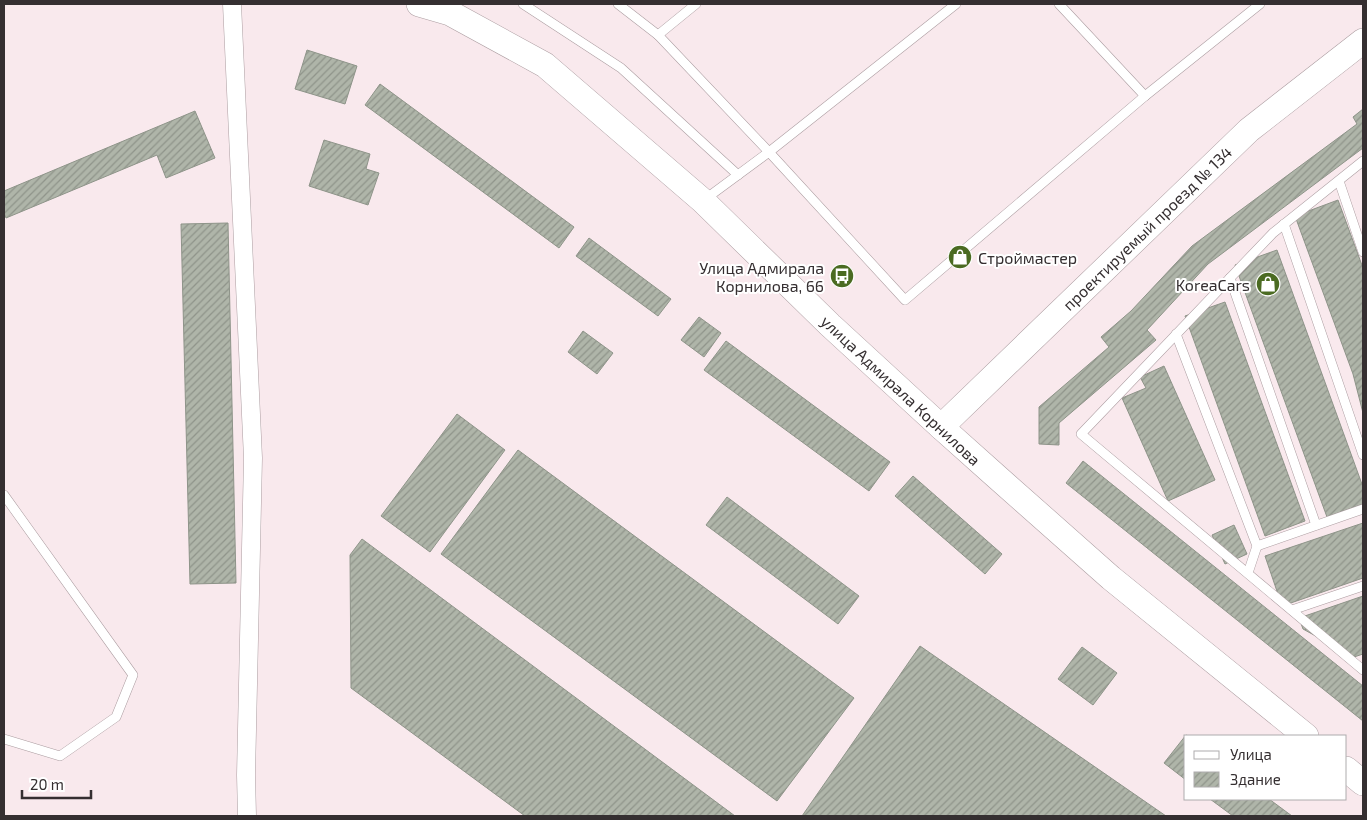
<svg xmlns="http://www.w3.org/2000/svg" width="1367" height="820" viewBox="0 0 1367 820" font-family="'Exo 2',sans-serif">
<defs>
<pattern id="building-hatch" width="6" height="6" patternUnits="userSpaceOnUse" patternTransform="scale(1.25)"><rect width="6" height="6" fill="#afb5a9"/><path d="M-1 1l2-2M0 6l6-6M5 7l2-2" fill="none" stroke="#8f948a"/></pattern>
</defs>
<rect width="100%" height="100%" fill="#f9e9ed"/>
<g fill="url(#building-hatch)" stroke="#8e9489">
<path d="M307,50L357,66L345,104L295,89Z"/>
<path d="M380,84L574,227L559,248L365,105Z"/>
<path d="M1363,109V148L1208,264L1147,330L1156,340L1059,423V445L1039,444V407L1109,347L1101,337L1131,311L1192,246L1357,124L1353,117Z"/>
<path d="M195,111L215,158L166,178L157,155L6,218L4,213V191Z"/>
<path d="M324,140L370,154L366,169L379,173L368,205L309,186Z"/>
<path d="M1338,200L1363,268V413L1353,374L1295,216Z"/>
<path d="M228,223L236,583L190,584L181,224Z"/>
<path d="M589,238L671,299L658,316L576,256Z"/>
<path d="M1277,250L1363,487V504L1327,517L1235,265Z"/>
<path d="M1225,302L1305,521L1265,536L1185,316Z"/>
<path d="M699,317L721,333L704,357L681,340Z"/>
<path d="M583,331L613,353L597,374L568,352Z"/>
<path d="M726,341L890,462L869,491L704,370Z"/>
<path d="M1164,366L1215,480L1168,501L1122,398L1146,388L1140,377Z"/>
<path d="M457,414L505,450L430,552L381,516Z"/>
<path d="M518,450L854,698L777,801L441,554Z"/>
<path d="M1083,461L1363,686V721L1066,483Z"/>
<path d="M913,476L1002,554L985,574L895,496Z"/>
<path d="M727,497L859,596L838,624L706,525Z"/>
<path d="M1363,523V578L1282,606L1265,556Z"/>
<path d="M1234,525L1247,554L1225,564L1212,535Z"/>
<path d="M362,539L735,816H525L351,688L350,555Z"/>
<path d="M1363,596V654L1354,657L1303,629L1299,618Z"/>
<path d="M920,646L1166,816H802Z"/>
<path d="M1082,647L1117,673L1093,705L1058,679Z"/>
<path d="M1186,735L1188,736H1186V780L1164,763Z"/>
<path d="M1210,799H1269L1292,816H1233Z"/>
</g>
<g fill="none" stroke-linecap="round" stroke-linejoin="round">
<g stroke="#ac9da1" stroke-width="10">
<g id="lane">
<path d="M523,4L621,68L738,175"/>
<path d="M618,4L658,35L769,152L905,300L1145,96L1260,4"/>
<path d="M1059,4L1145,96"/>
<path d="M658,35L696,4"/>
<path d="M1363,161L1273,233L1081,434L1363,670"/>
<path d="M1339,181L1363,252"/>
<path d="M704,200L769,152L956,4"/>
<path d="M1284,224L1363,455"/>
<path d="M1230,278L1316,525"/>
<path d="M1176,334L1257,546L1248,573"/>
<path d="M4,495L133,675L116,717L60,756L4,739"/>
<path d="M1257,546L1363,509"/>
<path d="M1292,610L1363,586"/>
</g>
</g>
<g stroke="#ac9da1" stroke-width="19">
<path id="street" d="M232,4L253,458L246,775L247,816"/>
</g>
<g stroke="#ac9da1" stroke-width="26">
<g id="secondary">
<path d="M419,4L450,13L545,65L703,201L830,325L941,427L997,477L1111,578L1306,736"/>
<path d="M941,427L1249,130L1363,41"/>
<path d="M1346,769L1363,783"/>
</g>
</g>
<use href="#lane" stroke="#fff" stroke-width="9"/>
<use href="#street" stroke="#fff" stroke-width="18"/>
<use href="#secondary" stroke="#fff" stroke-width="25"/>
</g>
<defs>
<g id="shop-disc" transform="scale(1.25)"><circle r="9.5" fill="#4b6b22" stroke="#fff"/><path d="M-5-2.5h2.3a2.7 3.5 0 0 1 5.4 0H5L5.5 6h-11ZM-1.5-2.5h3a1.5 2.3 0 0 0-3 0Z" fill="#fff"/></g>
<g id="bus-disc" transform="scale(1.25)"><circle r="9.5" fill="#4b6b22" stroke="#fff"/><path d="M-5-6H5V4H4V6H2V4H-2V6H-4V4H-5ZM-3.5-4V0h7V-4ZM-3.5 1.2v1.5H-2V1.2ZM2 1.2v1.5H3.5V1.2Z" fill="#fff"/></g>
</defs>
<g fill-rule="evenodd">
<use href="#shop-disc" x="960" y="257"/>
<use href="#bus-disc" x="842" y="276"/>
<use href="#shop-disc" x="1268" y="284"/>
</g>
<g text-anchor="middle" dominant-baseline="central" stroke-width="4" stroke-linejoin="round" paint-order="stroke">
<g font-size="16" fill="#352f31" stroke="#fff">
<text transform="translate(1147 228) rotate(-44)">проектируемый проезд № 134</text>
<text transform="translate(901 390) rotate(43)">улица Адмирала Корнилова</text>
</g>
<g font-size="16" fill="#352f31" stroke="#fff" text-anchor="end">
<text x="978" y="257" text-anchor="start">Строймастер</text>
<text x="824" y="267">Улица Адмирала<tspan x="824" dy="18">Корнилова, 66</tspan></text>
<text x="1250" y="284">KoreaCars</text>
</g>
</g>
<rect width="1367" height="820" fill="none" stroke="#352f31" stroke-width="10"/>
<rect x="1184" y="735" width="162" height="65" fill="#ffffff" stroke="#aeacad"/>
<rect x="1194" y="751" width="25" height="8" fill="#ffffff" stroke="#aeacad"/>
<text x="1230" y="760" font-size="15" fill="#352f31">Улица</text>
<rect x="1194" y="772" width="25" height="15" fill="url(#building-hatch)" stroke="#aeacad"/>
<text x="1230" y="785" font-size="15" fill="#352f31">Здание</text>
<path d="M22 790v8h69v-8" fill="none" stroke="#352f31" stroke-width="2.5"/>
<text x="30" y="790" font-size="15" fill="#352f31" stroke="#ffffff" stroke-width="4" paint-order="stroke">20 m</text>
</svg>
